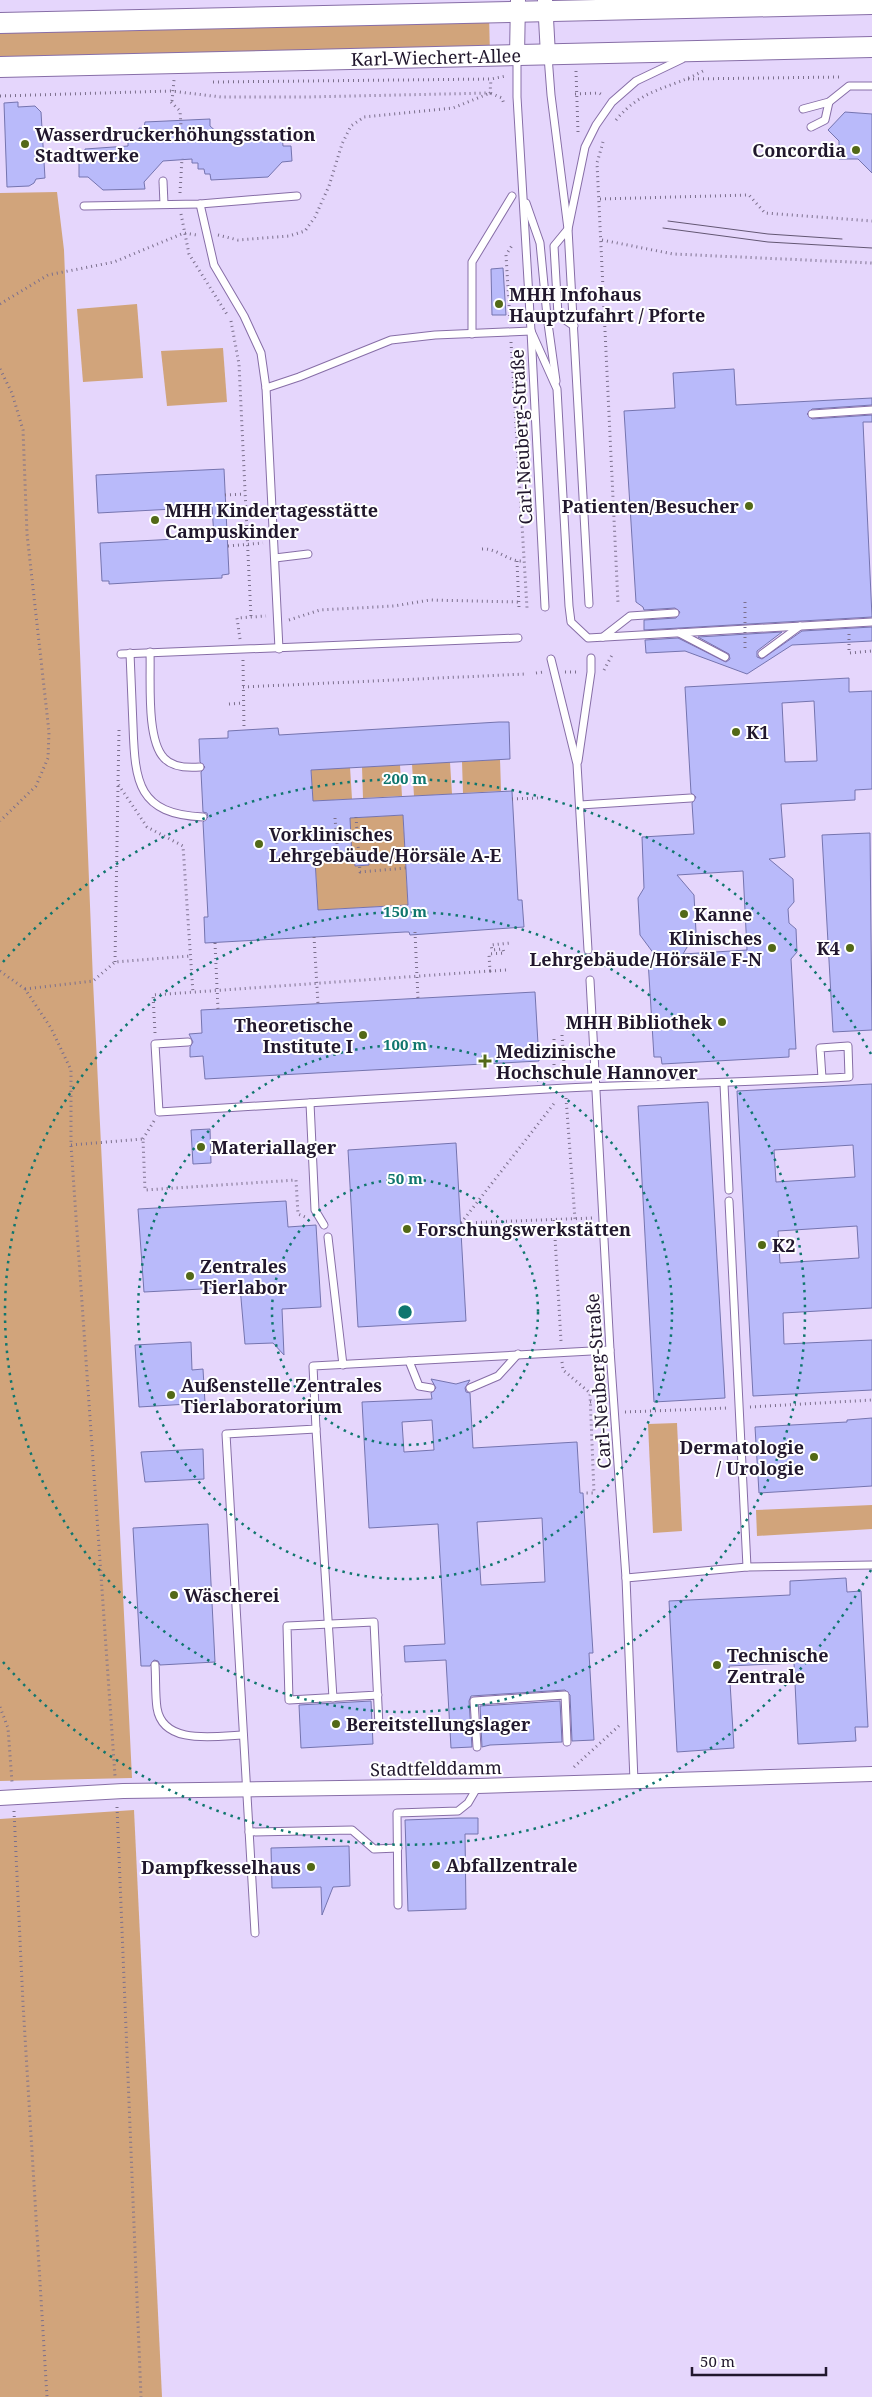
<svg xmlns="http://www.w3.org/2000/svg" width="872" height="2397" viewBox="0 0 872 2397" font-family="'Noto Serif',serif">
<rect width="100%" height="100%" fill="#e5d6fc"/>
<g fill="#d1a47b">
<path d="M489,13L490,57L0,67V25Z"/>
<path d="M57,192L64,250L93,981L132,1778L0,1781V193Z"/>
<path d="M137,304L143,378L83,382L77,309Z"/>
<path d="M223,348L227,402L167,406L161,351Z"/>
<path d="M500,759L501,791L463,793L462,762Z"/>
<path d="M450,762L452,794L414,796L412,764Z"/>
<path d="M400,765L402,796L363,798L362,767Z"/>
<path d="M350,767L352,799L313,801L311,770Z"/>
<path d="M403,815L408,905L318,910L313,820Z"/>
<path d="M677,1423L682,1531L653,1533L648,1424Z"/>
<path d="M872,1505V1529L757,1536L756,1510Z"/>
<path d="M134,1810L162,2397H0V1819Z"/>
</g>
<g fill="#b9bafa" stroke="#7574af" fill-rule="evenodd">
<path d="M18,102V107L35,106L41,112L45,178L36,179L34,183L29,186L7,187L4,103Z"/>
<path d="M845,112L872,114V173L858,159H839V141L828,130Z"/>
<path d="M210,119V126L228,142L264,140V135L282,134L283,146H291L292,161L282,162L268,177L211,180L210,174H205L204,169H198V163H192V159L163,161L144,182L145,189L103,190L88,177H79V162H85V149L128,146V141H133V135H139V128H144L145,122Z"/>
<path d="M503,268L506,315H492L491,269Z"/>
<path d="M734,369L736,405L872,398V405L812,409L807,414L812,419L872,415V422H863L872,617L644,630V620L676,618L680,612L675,608L644,610L643,607L636,602L624,411L675,408L673,373Z"/>
<path d="M224,469L229,574L222,575V578L160,581L109,584V581H102L100,543L214,537L212,507L98,513L96,475Z"/>
<path d="M872,627V641L792,645L747,674L685,651L646,653L645,640L678,638L726,662L730,659L729,654L698,637L782,632L757,651V657L762,659L802,631Z"/>
<path d="M849,678V692L872,691V789L855,790V800L781,804L785,857L769,859L793,879L794,902L788,909L789,923L796,929L797,952L791,959L796,1049H789V1057L662,1064L661,1057H654L648,960L657,958L640,935L638,898L644,888L642,837L694,834L692,803L696,797L691,793L685,687ZM814,701L817,761L785,762L782,703ZM743,871L747,950L683,954L696,932L694,895L677,875Z"/>
<path d="M499,722H509L510,759L311,770L313,801L512,791L518,900H522L524,927L410,935L409,932H405L205,943L204,917H208L203,822L208,817L207,813L203,812L201,772L205,767L200,762L199,739L228,738V731L278,728L279,735ZM403,815L408,905L318,910L315,860L352,858L350,818Z"/>
<path d="M870,833L872,1030L833,1032L822,835Z"/>
<path d="M368,851L369,865L355,866L354,852Z"/>
<path d="M535,992L539,1061L205,1079L203,1056L190,1057V1047L193,1042L189,1034L202,1033L201,1010Z"/>
<path d="M872,1084V1308L783,1313L784,1344L872,1340V1390L753,1396L737,1091ZM853,1145L855,1177L776,1182L774,1150ZM857,1226L859,1258L780,1263L778,1231Z"/>
<path d="M708,1102L725,1398L654,1402L638,1106Z"/>
<path d="M210,1129L211,1163L193,1164L191,1130Z"/>
<path d="M456,1143L466,1321L358,1327L348,1150Z"/>
<path d="M286,1201L288,1227L316,1225L321,1307L282,1309L284,1355L273,1343L245,1344L240,1287L144,1292L138,1209Z"/>
<path d="M191,1342L192,1370L203,1369L205,1403L139,1407L135,1345Z"/>
<path d="M431,1379L456,1384L470,1380L465,1388L466,1392L470,1393L473,1448L577,1442L580,1493H583L593,1653H589L594,1740L572,1741L570,1695L565,1690L471,1696L469,1701L472,1747L451,1748L446,1660L405,1662L404,1646L445,1644L438,1524L369,1528L362,1402L432,1399L431,1393L436,1388ZM432,1420L434,1450L404,1452L402,1422ZM542,1518L545,1582L481,1585L477,1522Z"/>
<path d="M872,1418V1486L759,1493L755,1427L847,1422V1420Z"/>
<path d="M203,1449L204,1479L145,1482L141,1452Z"/>
<path d="M208,1524L215,1662L160,1665L158,1661L154,1660L150,1666H141L133,1528Z"/>
<path d="M846,1578L847,1592L861,1591L868,1727H855L856,1741L798,1744L794,1663L729,1666L734,1748L677,1752L669,1601L790,1595V1581Z"/>
<path d="M371,1701L373,1744L301,1748L299,1705Z"/>
<path d="M560,1701L562,1742L490,1745L482,1747L480,1706Z"/>
<path d="M459,1818H478V1834H465L466,1909L408,1911L405,1820Z"/>
<path d="M349,1846L350,1886L333,1887L322,1915L321,1887L272,1888L271,1848Z"/>
</g>
<g fill="none" stroke-linecap="round" stroke-linejoin="round">
<g stroke="#876ea7" stroke-width="9">
<g id="lane">
<path d="M548,56L551,95L568,229L589,604"/>
<path d="M517,57V97L531,331L545,607"/>
<path d="M803,109L829,102L849,86H872"/>
<path d="M811,127L825,120L829,102"/>
<path d="M163,181L164,204"/>
<path d="M526,203L540,243L547,316L556,381"/>
<path d="M200,204L214,265L244,316L261,353L266,388L279,649"/>
<path d="M84,206L200,204L297,196"/>
<path d="M574,326L558,315L554,246L568,229L585,147L596,125L612,102L636,81L682,59"/>
<path d="M531,331L557,389L569,606L571,622L588,638L872,622"/>
<path d="M472,334V262L512,196"/>
<path d="M266,388L299,377L391,340L435,335L531,331"/>
<path d="M812,414L872,410"/>
<path d="M275,558L308,554"/>
<path d="M679,633L725,657"/>
<path d="M603,637L630,616L675,613"/>
<path d="M150,652C151,679 146,739 164,758C173,768 188,768 200,767"/>
<path d="M130,653C131,677 132,702 133,726C135,783 138,814 203,817"/>
<path d="M121,654L518,638"/>
<path d="M762,654L800,626"/>
<path d="M551,659L577,764L588,950"/>
<path d="M578,761L591,672V658"/>
<path d="M580,805L691,798"/>
<path d="M590,980L610,1350L626,1578L634,1781"/>
<path d="M188,1042L155,1044L159,1112C295,1104 430,1095 566,1088C660,1084 755,1082 849,1077L848,1046L820,1048L822,1078"/>
<path d="M724,1084L729,1190"/>
<path d="M310,1103L315,1210L324,1225"/>
<path d="M729,1201L747,1567"/>
<path d="M328,1237L343,1365"/>
<path d="M409,1361L419,1386L431,1388"/>
<path d="M470,1388L498,1376L518,1354"/>
<path d="M316,1429L333,1698"/>
<path d="M626,1578L747,1567L872,1565"/>
<path d="M155,1665C156,1679 155,1694 157,1708C163,1746 216,1736 243,1735"/>
<path d="M378,1695L289,1700L287,1626L374,1622L379,1726L444,1724"/>
<path d="M477,1747L474,1701L565,1695L567,1742"/>
<path d="M249,1832L352,1830L374,1849L398,1848"/>
<path d="M398,1905L397,1813L458,1811L468,1803L478,1786"/>
<path d="M255,1933L226,1434L316,1429L313,1366L610,1350"/>
</g>
</g>
<g stroke="#876ea7" stroke-width="16">
<g id="street">
<path d="M545,0L548,55"/>
<path d="M517,56L518,0"/>
<path d="M0,1798L123,1791L478,1786L872,1774"/>
</g>
</g>
<g stroke="#876ea7" stroke-width="22">
<g id="secondary">
<path d="M0,23L872,4"/>
<path id="s1" d="M0,67L872,47"/>
</g>
</g>
<g stroke="#7b6f8c" stroke-width="3" stroke-dasharray="1 4" stroke-linecap="butt">
<path d="M576,71L578,132"/>
<path d="M688,79L840,77"/>
<path d="M213,82L491,79L506,76"/>
<path d="M575,94L599,93L604,96"/>
<path d="M0,96L171,91L221,97H306L490,93L491,79"/>
<path d="M172,101L174,80"/>
<path d="M171,102L180,111L181,125"/>
<path d="M616,120C642,88 670,89 703,71"/>
<path d="M603,142L597,163L618,603"/>
<path d="M180,193L182,158"/>
<path d="M600,199L749,195L765,213L872,221"/>
<path d="M181,214L189,254L228,316"/>
<path d="M218,235L238,240L289,236L305,231L315,217L329,186L342,144L351,126L364,117L453,108L490,93L502,98L504,104"/>
<path d="M602,240L673,254L872,263"/>
<path d="M0,304L48,275L114,262L184,233L197,235"/>
<path d="M231,321L239,364L251,617"/>
<path d="M510,321L506,255L513,244"/>
<path d="M511,342L527,608"/>
<path d="M0,369L12,393L23,430L27,534L49,732L48,758L36,786L0,821"/>
<path d="M225,495L245,494"/>
<path d="M228,546L263,543"/>
<path d="M482,549C498,548 508,562 523,561"/>
<path d="M517,561L519,608"/>
<path d="M289,620L320,610L394,606L430,600L519,602"/>
<path d="M849,634V653L872,651"/>
<path d="M240,639L237,618L266,616"/>
<path d="M243,660L244,730"/>
<path d="M604,670L612,655"/>
<path d="M565,672H579"/>
<path d="M536,673L544,672"/>
<path d="M243,687L526,674"/>
<path d="M229,704L244,703"/>
<path d="M119,730L118,784L147,827L183,846L193,993"/>
<path d="M512,799L538,798"/>
<path d="M356,817L360,872L406,868"/>
<path d="M335,818L338,856L358,855"/>
<path d="M115,962L118,785"/>
<path d="M0,971L25,989L51,1028L71,1070V1145L115,1776"/>
<path d="M490,971L507,970"/>
<path d="M25,989L93,981L115,962L190,956"/>
<path d="M155,1033L153,995L490,971L489,954L504,953L503,949L492,950L491,945L510,943"/>
<path d="M562,1035L565,1077"/>
<path d="M554,1039V1074H564"/>
<path d="M566,1098L575,1219"/>
<path d="M143,1139L154,1121"/>
<path d="M71,1145L143,1139L145,1190L296,1180L298,1214L305,1217"/>
<path d="M554,1220L561,1341"/>
<path d="M461,1223L556,1101"/>
<path d="M461,1223L593,1218"/>
<path d="M562,1362L563,1370L590,1393L594,1493H583"/>
<path d="M590,1402L596,1401L603,1403"/>
<path d="M750,1407L872,1400"/>
<path d="M625,1412L729,1408"/>
<path d="M0,1707L8,1728L12,1782"/>
<path d="M574,1767L621,1724"/>
<path d="M117,1807L141,2397"/>
<path d="M14,1811L23,2004L47,2397"/>
</g>
<use href="#lane" stroke="#fff" stroke-width="7"/>
<use href="#street" stroke="#fff" stroke-width="14"/>
<use href="#secondary" stroke="#fff" stroke-width="20"/>
<g stroke="#635773" stroke-width="1">
<path d="M668,221L768,234L842,239"/>
<path d="M663,228L768,242L872,248"/>
</g>
<g stroke="#7b6f8c" stroke-width="3" stroke-dasharray="1 4" stroke-linecap="butt">
<path d="M745,602V651"/>
<path d="M415,932L418,999"/>
<path d="M314,937L318,1004"/>
<path d="M215,943L218,1009"/>
</g>
</g>
<g fill="none" stroke="#0f766e" stroke-width="2.5" stroke-dasharray="2.5 5">
<circle cx="405" cy="1312" r="133"/>
<circle cx="405" cy="1312" r="267"/>
<circle cx="405" cy="1312" r="400"/>
<path d="M871 1570A533 533 0 0 1 3 1662M3 962A533 533 0 0 1 871 1054"/>
</g>
<g fill="#536917" stroke="#fff" stroke-width="2">
<circle cx="25" cy="144" r="5"/>
<circle cx="856" cy="150" r="5"/>
<circle cx="499" cy="304" r="5"/>
<circle cx="749" cy="506" r="5"/>
<circle cx="155" cy="520" r="5"/>
<circle cx="736" cy="732" r="5"/>
<circle cx="259" cy="844" r="5"/>
<circle cx="684" cy="914" r="5"/>
<circle cx="772" cy="948" r="5"/>
<circle cx="850" cy="948" r="5"/>
<circle cx="722" cy="1022" r="5"/>
<circle cx="363" cy="1035" r="5"/>
<path d="M482.5 1053.5h5v5h5v5h-5v5h-5v-5h-5v-5h5z"/>
<circle cx="201" cy="1147" r="5"/>
<circle cx="407" cy="1229" r="5"/>
<circle cx="762" cy="1245" r="5"/>
<circle cx="190" cy="1276" r="5"/>
<circle cx="171" cy="1395" r="5"/>
<circle cx="814" cy="1457" r="5"/>
<circle cx="174" cy="1595" r="5"/>
<circle cx="717" cy="1665" r="5"/>
<circle cx="336" cy="1724" r="5"/>
<circle cx="436" cy="1865" r="5"/>
<circle cx="311" cy="1867" r="5"/>
</g>
<g text-anchor="middle" dominant-baseline="central" stroke-width="4" stroke-linejoin="round" paint-order="stroke">
<g font-size="18" fill="#21172d" stroke="#fff">
<text stroke="none"><textPath href="#s1" startOffset="436">Karl-Wiechert-Allee</textPath></text>
<text transform="translate(521 437) rotate(-93)">Carl-Neuberg-Straße</text>
<text transform="translate(598 1381) rotate(-94)">Carl-Neuberg-Straße</text>
<text transform="translate(436 1768) rotate(-1)">Stadtfelddamm</text>
</g>
<g font-size="18" font-weight="bold" fill="#21172d" stroke="#fff" text-anchor="start">
<text x="35" y="134">Wasserdruckerhöhungsstation<tspan x="35" dy="21">Stadtwerke</tspan></text>
<text x="846" y="150" text-anchor="end">Concordia</text>
<text x="509" y="294">MHH Infohaus<tspan x="509" dy="21">Hauptzufahrt / Pforte</tspan></text>
<text x="739" y="506" text-anchor="end">Patienten/Besucher</text>
<text x="165" y="510">MHH Kindertagesstätte<tspan x="165" dy="21">Campuskinder</tspan></text>
<text x="746" y="732">K1</text>
<text x="269" y="834">Vorklinisches<tspan x="269" dy="21">Lehrgebäude/Hörsäle A-E</tspan></text>
<text x="694" y="914">Kanne</text>
<text x="762" y="938" text-anchor="end">Klinisches<tspan x="762" dy="21">Lehrgebäude/Hörsäle F-N</tspan></text>
<text x="840" y="948" text-anchor="end">K4</text>
<text x="712" y="1022" text-anchor="end">MHH Bibliothek</text>
<text x="353" y="1025" text-anchor="end">Theoretische<tspan x="353" dy="21">Institute I</tspan></text>
<text x="496" y="1051">Medizinische<tspan x="496" dy="21">Hochschule Hannover</tspan></text>
<text x="211" y="1147">Materiallager</text>
<text x="417" y="1229">Forschungswerkstätten</text>
<text x="772" y="1245">K2</text>
<text x="200" y="1266">Zentrales<tspan x="200" dy="21">Tierlabor</tspan></text>
<text x="181" y="1385">Außenstelle Zentrales<tspan x="181" dy="21">Tierlaboratorium</tspan></text>
<text x="804" y="1447" text-anchor="end">Dermatologie<tspan x="804" dy="21">/ Urologie</tspan></text>
<text x="184" y="1595">Wäscherei</text>
<text x="727" y="1655">Technische<tspan x="727" dy="21">Zentrale</tspan></text>
<text x="346" y="1724">Bereitstellungslager</text>
<text x="446" y="1865">Abfallzentrale</text>
<text x="301" y="1867" text-anchor="end">Dampfkesselhaus</text>
</g>
</g>
<circle cx="405" cy="1312" r="8" fill="#0f766e" stroke="#fff" stroke-width="2.5"/>
<g font-size="15" text-anchor="middle" font-weight="bold" fill="#0f766e" stroke="#fff" stroke-width="4" stroke-linejoin="round" paint-order="stroke">
<text x="405" y="784">200 m</text>
<text x="405" y="917">150 m</text>
<text x="405" y="1050">100 m</text>
<text x="405" y="1184">50 m</text>
</g>
<path d="M692 2367v8h134v-8" fill="none" stroke="#21172d" stroke-width="2.5"/>
<text x="700" y="2367" font-size="15" fill="#21172d" stroke="#ffffff" stroke-width="4" paint-order="stroke">50 m</text>
</svg>
